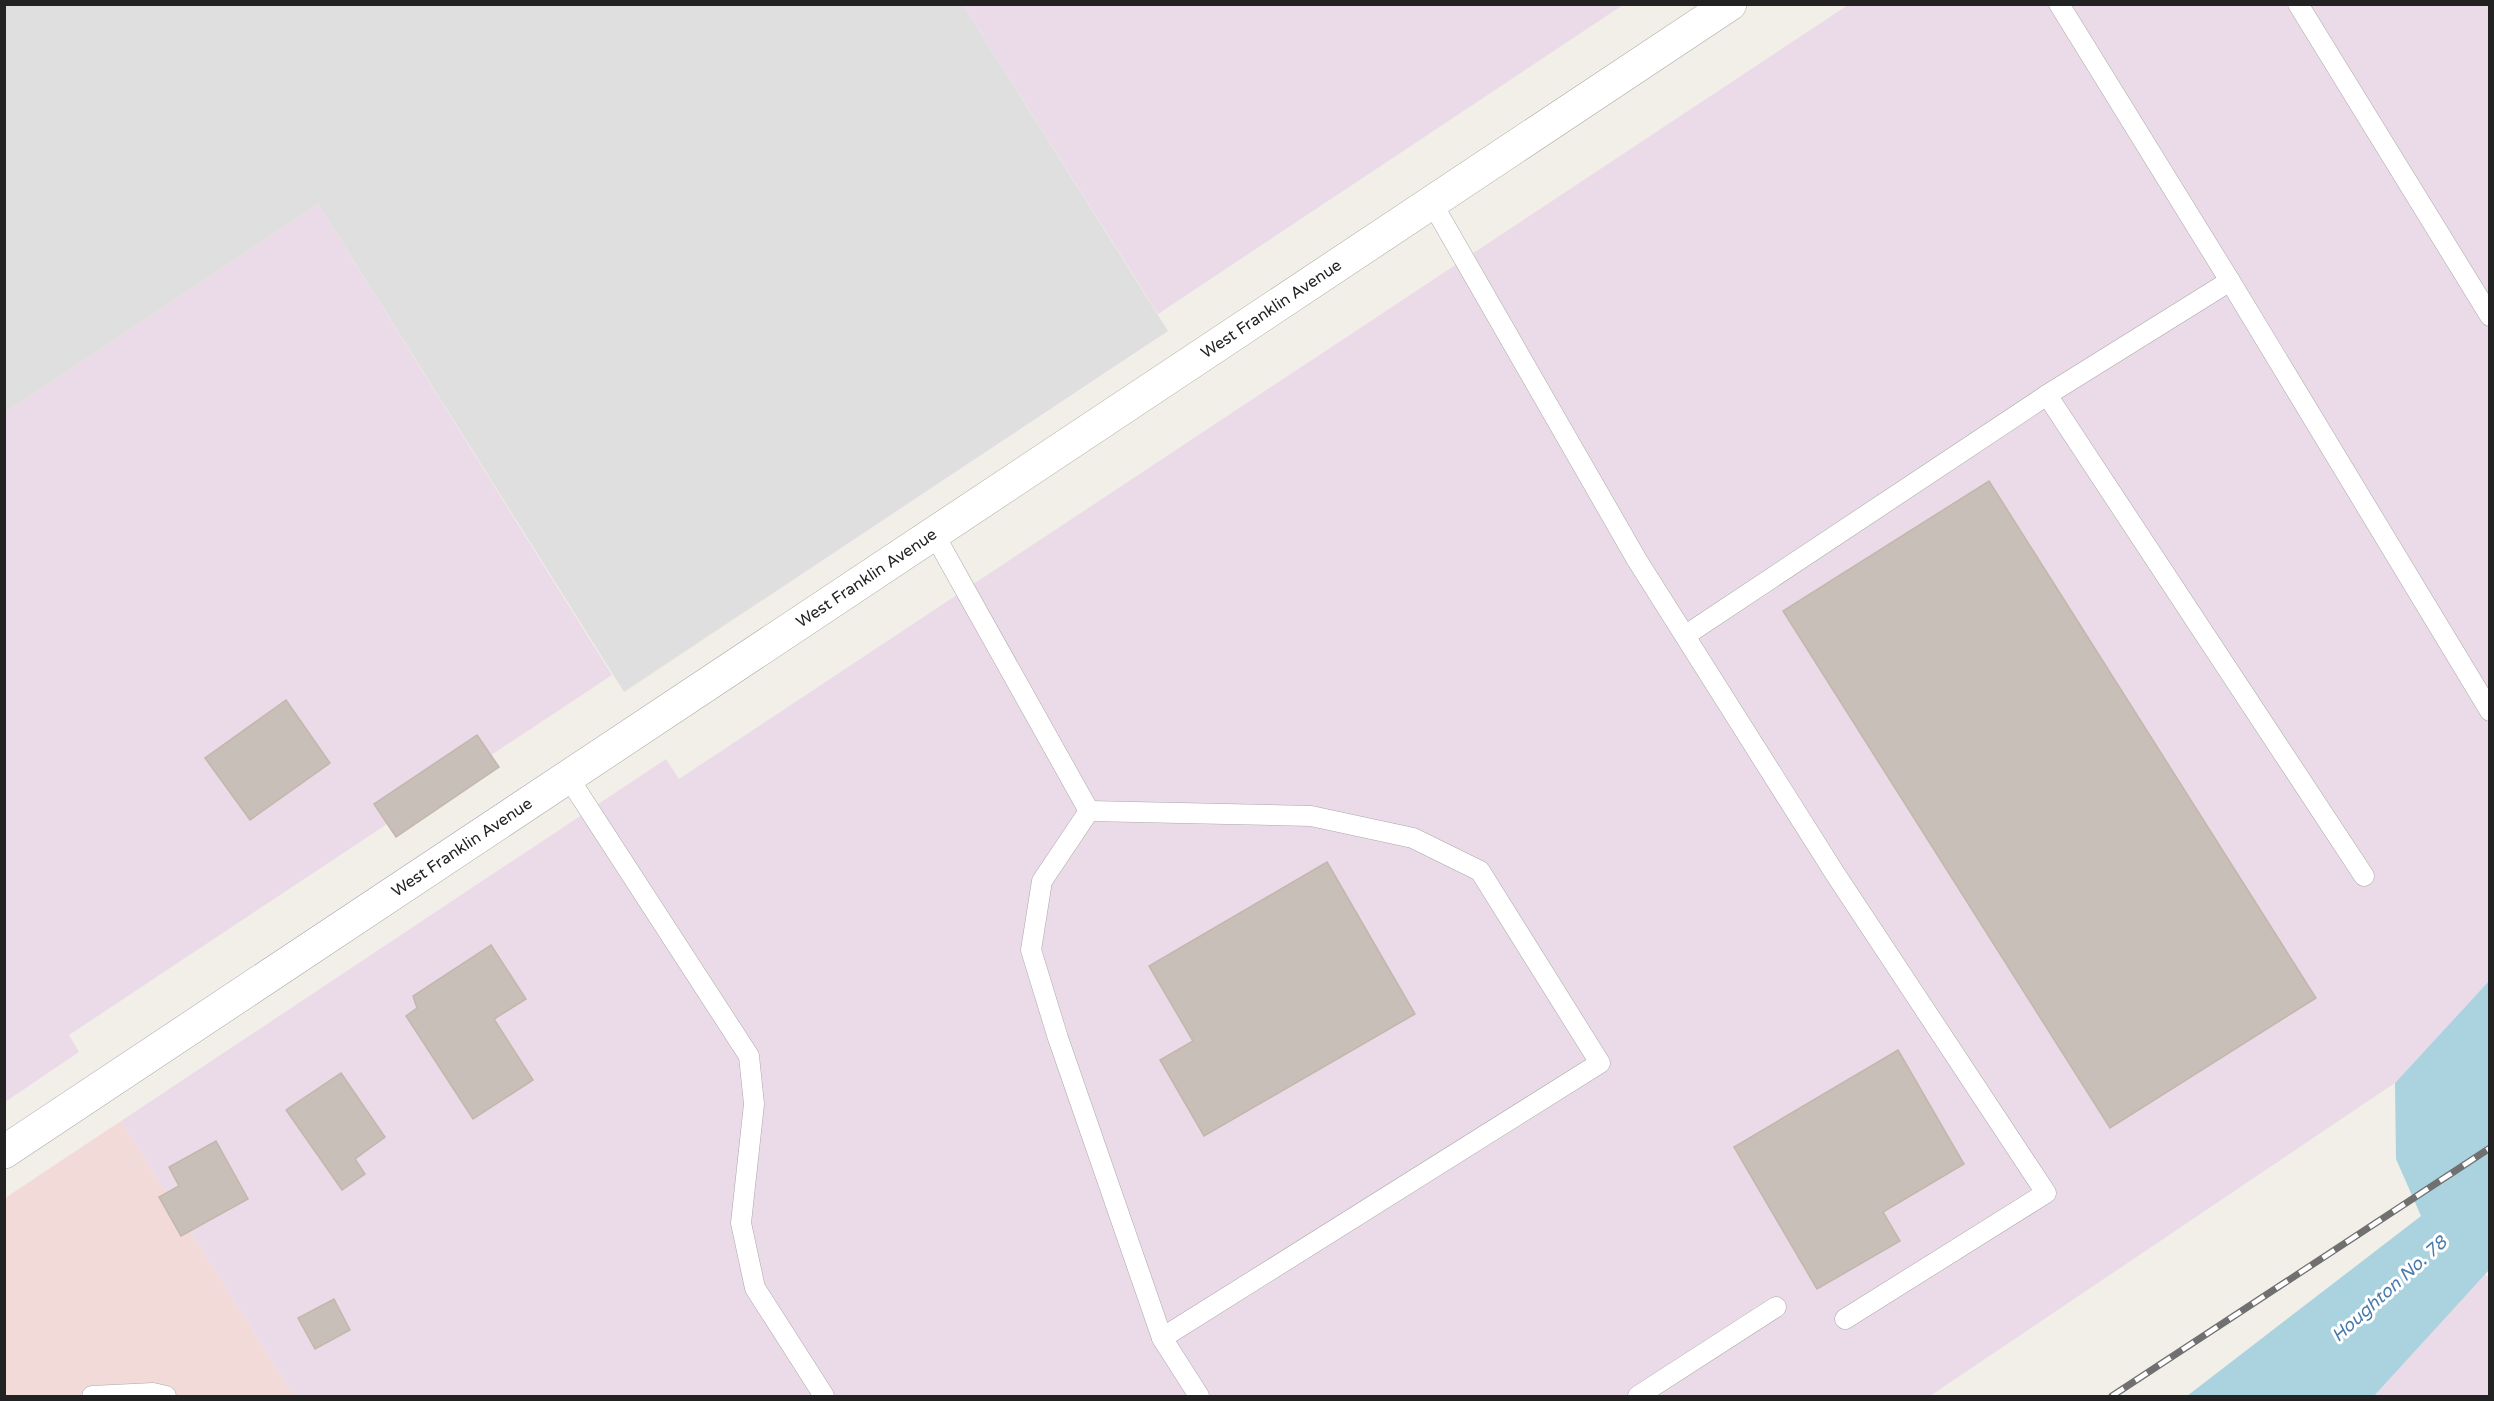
<svg xmlns="http://www.w3.org/2000/svg" width="2494" height="1401" viewBox="0 0 2494 1401" font-family="'Varela Round',sans-serif">
<rect width="100%" height="100%" fill="#f2efe9"/>
<path fill="#e0dfdf" d="M5,5H963L1168,331L624,692L318,204L5,413Z"/>
<path fill="#f2dad9" d="M121,1121L294,1396H5V1198Z"/>
<g fill="#ebdbe8">
<path d="M963,5H1623L1158,314Z"/>
<path d="M1848,5H2489V981L2395,1083L1930,1396H294L121,1121L666,759L679,779Z"/>
<path d="M318,204L612,675L69,1035L79,1052L5,1102V413Z"/>
<path d="M2485,1273L2490,1280L2489,1396H2374Z"/>
</g>
<path fill="#aad3df" d="M2489,981V1270L2374,1396H2187L2421,1216L2396,1159L2395,1083Z"/>
<g fill="#c7bfb8" stroke="#c4b6ab" stroke-width="1.5">
<path d="M1989,481L2316,998L2110,1128L1783,611Z"/>
<path d="M286,700L330,763L250,820L205,758Z"/>
<path d="M477,735L499,767L396,837L374,804Z"/>
<path d="M1327,862L1415,1014L1204,1136L1160,1060L1193,1041L1149,966Z"/>
<path d="M491,945L526,999L494,1019L533,1080L473,1119L406,1016L417,1008L413,996Z"/>
<path d="M1898,1050L1964,1164L1883,1212L1900,1241L1817,1289L1734,1147Z"/>
<path d="M341,1073L385,1137L355,1159L365,1174L342,1190L286,1110Z"/>
<path d="M216,1141L248,1199L181,1236L159,1197L179,1186L169,1167Z"/>
<path d="M334,1299L350,1330L315,1349L298,1318Z"/>
</g>
<g fill="none" stroke-linecap="round" stroke-linejoin="round">
<g stroke="#a9a9a9" stroke-width="21">
<g id="lane">
<path d="M2059,4L2230,281L2490,711"/>
<path d="M2298,4L2490,316"/>
<path d="M1432,203L1637,560L1834,872L2046,1193L1845,1319"/>
<path d="M2047,395L2230,281"/>
<path d="M934,534L1089,811L1042,881L1031,950L1058,1038L1162,1338"/>
<path d="M1686,635L2047,395L2364,876"/>
<path d="M568,777L749,1056L754,1104L741,1223L755,1288L824,1396"/>
<path d="M1089,811L1311,816L1413,838L1480,871L1600,1063L1162,1338L1199,1396"/>
<path d="M92,1396L153,1393L166,1396"/>
<path d="M1638,1396L1776,1307"/>
</g>
</g>
<g stroke="#a9a9a9" stroke-width="34">
<g id="street">
<path id="s1" d="M4,1152L1730,4"/>
</g>
</g>
<use href="#lane" stroke="#fff" stroke-width="20"/>
<use href="#street" stroke="#fff" stroke-width="33"/>
<g stroke="#707070" stroke-width="7">
<path id="rail" d="M2112,1396L2490,1148"/>
</g>
<use href="#rail" stroke="#fff" stroke-width="4.5" stroke-dasharray="14" stroke-linecap="butt"/>
</g>
<g text-anchor="middle" dominant-baseline="central" stroke-width="6" stroke-linejoin="round" paint-order="stroke">
<g font-size="16" fill="#222" stroke="#fff">
<text stroke="none"><textPath href="#s1" startOffset="1522">West Franklin Avenue</textPath></text>
<text stroke="none"><textPath href="#s1" startOffset="1036">West Franklin Avenue</textPath></text>
<text stroke="none"><textPath href="#s1" startOffset="550">West Franklin Avenue</textPath></text>
</g>
<g font-size="18" font-style="italic" fill="#4a7aab" stroke="#fff">
<text transform="translate(2389 1289) rotate(-42)">Houghton No. 78</text>
</g>
</g>
<rect width="2494" height="1401" fill="none" stroke="#222222" stroke-width="12"/>
</svg>
